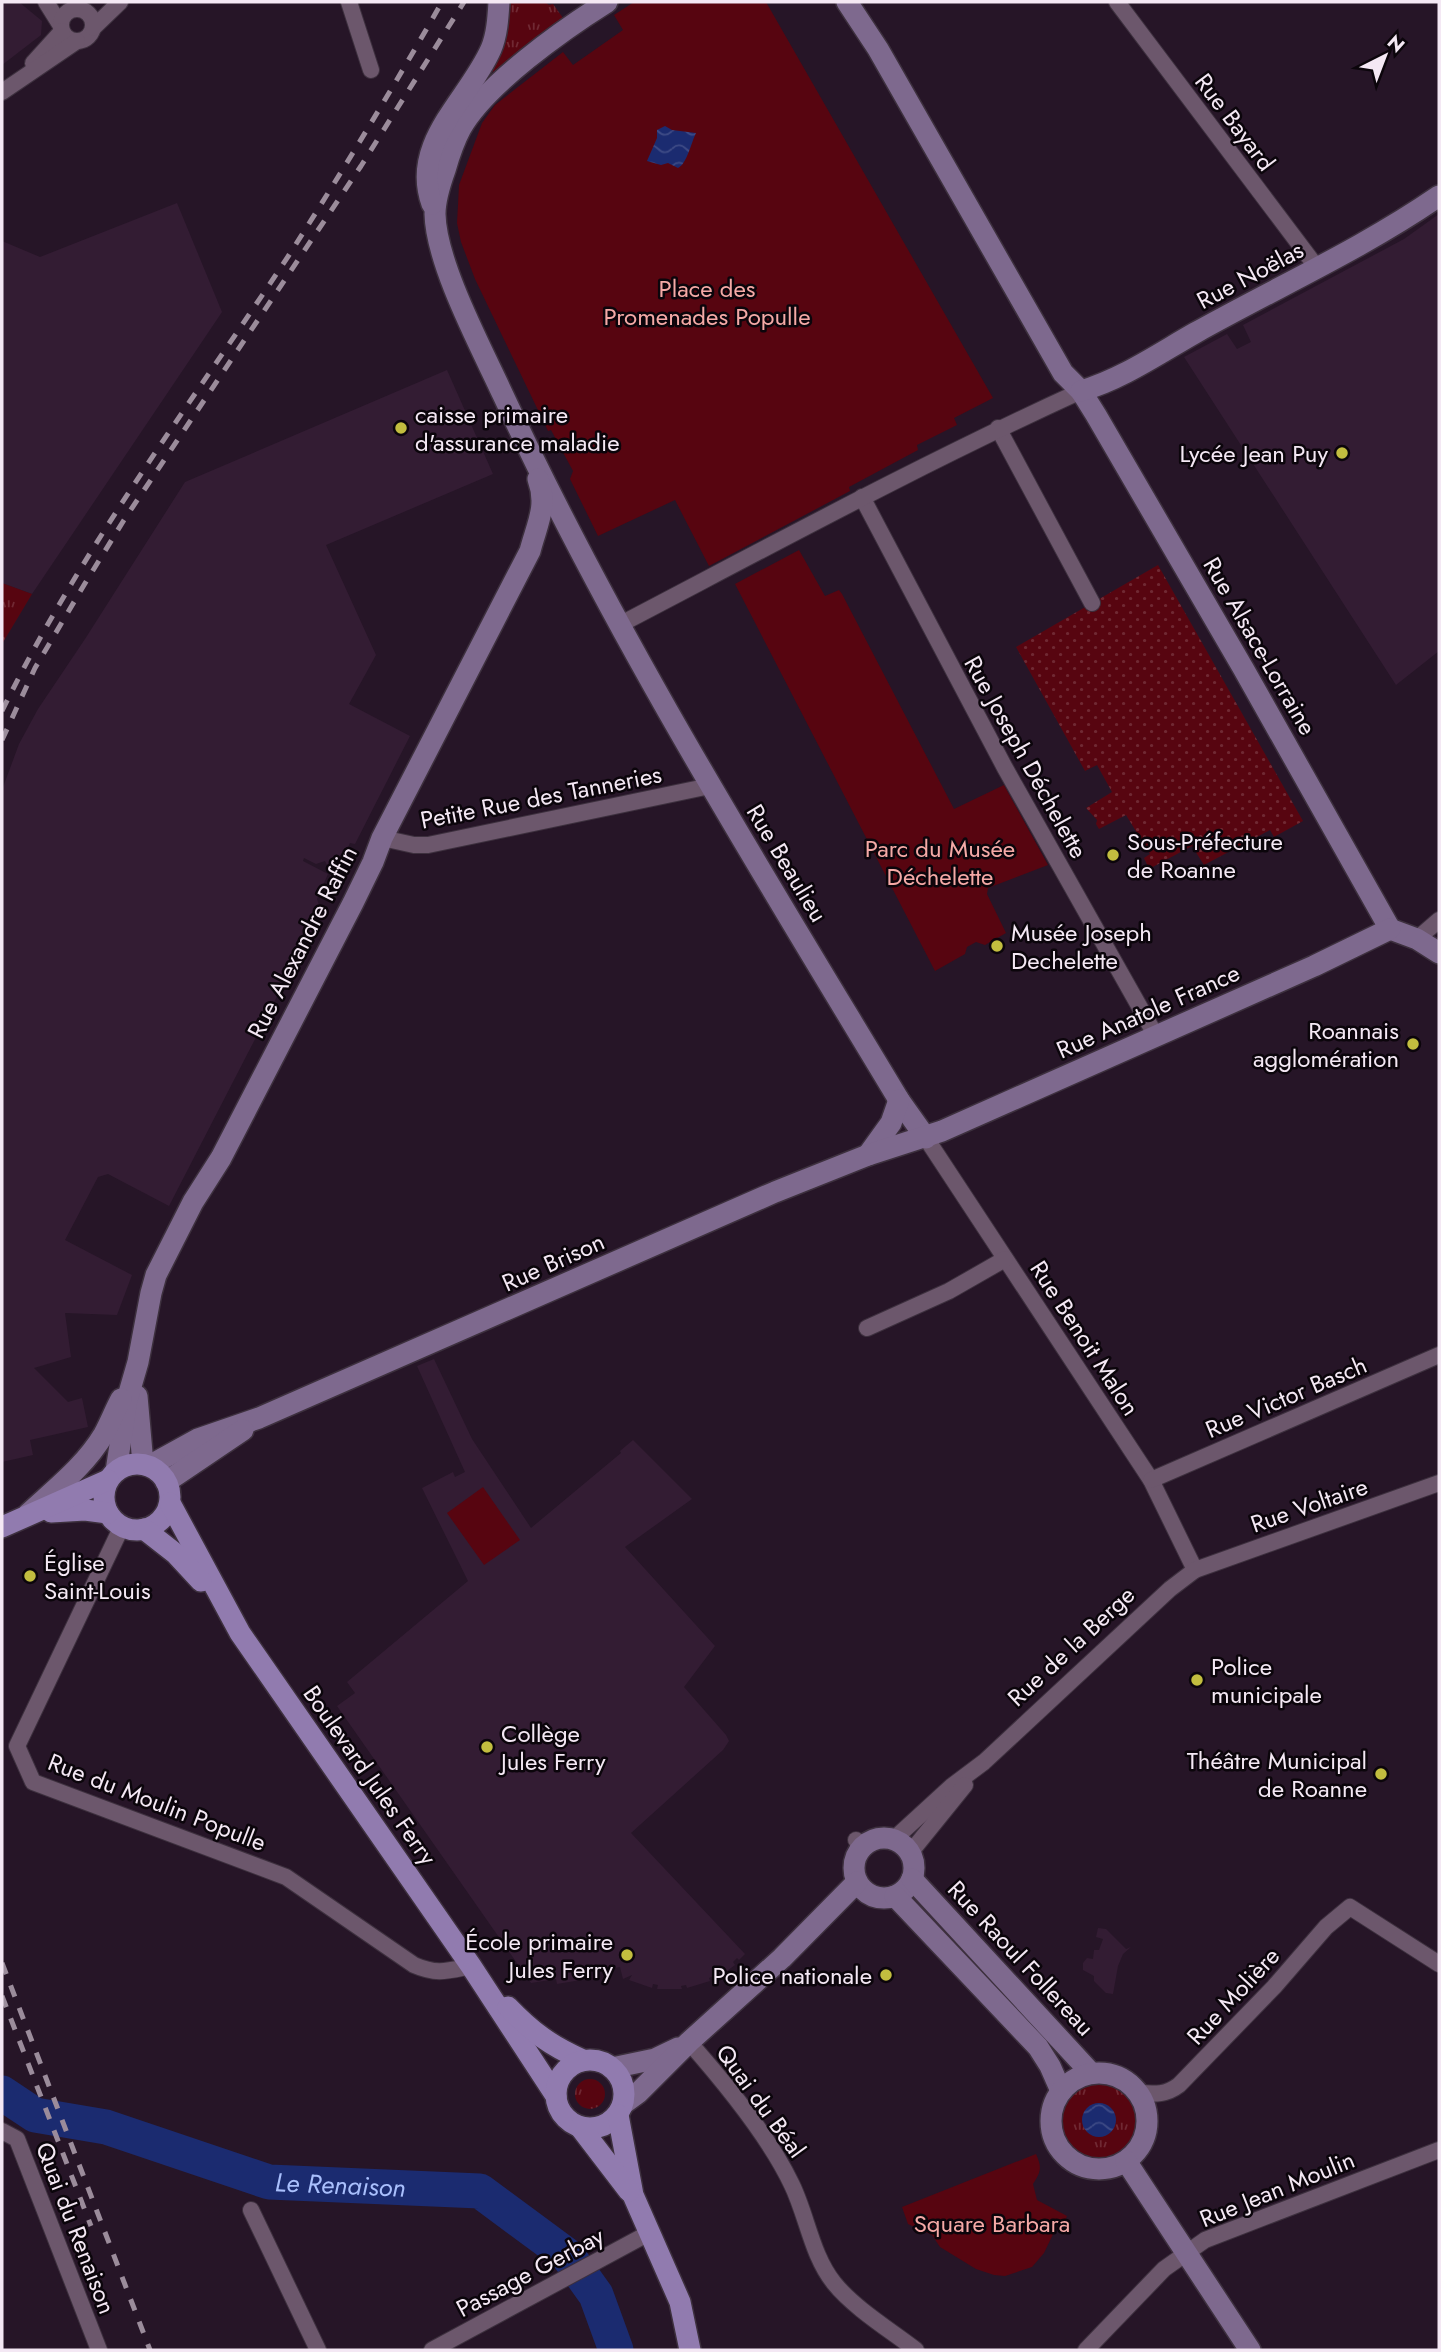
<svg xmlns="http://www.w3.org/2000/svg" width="1441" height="2352" viewBox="0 0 1441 2352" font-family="Jost,sans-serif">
<defs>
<pattern id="grass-tufts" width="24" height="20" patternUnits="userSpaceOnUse" patternTransform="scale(1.75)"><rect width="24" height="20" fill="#570510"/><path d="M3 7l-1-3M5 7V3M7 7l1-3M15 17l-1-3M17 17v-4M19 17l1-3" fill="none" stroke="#702933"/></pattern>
<pattern id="garden-dots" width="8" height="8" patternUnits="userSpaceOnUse" patternTransform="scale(1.75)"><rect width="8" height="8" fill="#570510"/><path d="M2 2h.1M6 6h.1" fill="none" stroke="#702933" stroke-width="1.8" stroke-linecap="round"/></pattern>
<pattern id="water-waves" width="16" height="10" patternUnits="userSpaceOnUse" patternTransform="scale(1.75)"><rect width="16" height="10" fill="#1b2b70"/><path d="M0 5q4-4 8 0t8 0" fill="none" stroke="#3d4a85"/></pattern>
</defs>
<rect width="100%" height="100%" fill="#261527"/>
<g fill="#331c33">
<path d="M2,2H19L42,21L41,35L2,65Z"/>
<path d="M177,203L222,312L32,594L2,583V241L40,257Z"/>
<path d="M1439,214V651L1396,685L1184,357L1227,334L1237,349L1251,342L1243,325L1404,239Z"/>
<path d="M447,370L493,474L326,545L376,655L349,704L410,736L355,844L350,843L345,854L336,857L337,862L327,865L325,861L316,864L304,858L303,861L328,874L317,899L321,911L169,1206L108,1174L98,1177L65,1240L132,1275L117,1315L65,1313L71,1357L34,1368L68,1402L82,1398L88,1427L30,1440L33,1455L2,1462V790L19,744L38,709L85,639L185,482Z"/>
<path d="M434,1359L472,1439L531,1528L621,1453L620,1451L633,1440L692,1499L625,1547L715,1646L684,1687L726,1735L729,1741L723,1750L631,1833L745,1954L739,1960L737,1958L733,1962L735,1965L716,1979L713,1976L709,1978L710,1981L687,1988L686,1985L681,1986L682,1989H657L658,1985L653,1984L652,1988L629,1980L632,1975L623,1979L620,1967L592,1972L593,1978L557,1984L556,1979L531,1983L337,1706L355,1693L347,1682L468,1581L422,1488L453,1472L455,1477L465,1472L417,1366Z"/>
<path d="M1098,1928L1106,1929L1126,1949L1131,1947L1123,1954L1118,1966L1113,1994L1106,1993L1094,1981V1976L1083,1970V1963L1087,1958L1093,1959L1094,1950H1099L1103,1939L1096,1937Z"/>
</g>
<g fill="url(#grass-tufts)">
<path d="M511,2H545L549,5L553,4L563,18L493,72L490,69L507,34Z"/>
<path d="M2,583L32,594L2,644Z"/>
<circle cx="590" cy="2094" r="15"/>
<circle cx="1099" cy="2120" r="38"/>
</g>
<g fill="#570510">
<path d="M634,2H766L993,398L954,418L957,425L917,445L918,450L849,487L850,491L709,566L675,500L598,536L570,479L573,471L551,430L548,431L475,279L461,242L457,223L458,205L459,185L482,123L495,105L563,52L573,65L623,30L614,15Z"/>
<path d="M799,550L825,596L839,590L842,594L954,809L1004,785L1048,865L988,888L987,894L1006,933L985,945L976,942L967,947L965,954L935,971L735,584Z"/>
<path d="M483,1487L520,1540L484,1565L447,1513Z"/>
<path d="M1036,2154C1042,2167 1041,2172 1033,2184L1037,2200L1067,2216L1062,2228L1057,2226L1044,2253L1032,2267L1005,2276L994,2275L976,2269L940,2247L932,2235L908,2224L902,2207Z"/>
</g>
<path fill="url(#garden-dots)" d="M1158,565L1303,821L1274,837L1270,830L1204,865L1192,846L1149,869L1144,858L1150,854L1126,815L1099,829L1096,824L1097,820L1086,808L1112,792L1097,765L1085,771L1016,647Z"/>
<g fill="url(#water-waves)">
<path d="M665,126L672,130L696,133C691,143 687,164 678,168L668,163L661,165L647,161L657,138V130Z"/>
<circle cx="1099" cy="2120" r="17"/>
</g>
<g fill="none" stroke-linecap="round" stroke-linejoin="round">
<path stroke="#1b2b70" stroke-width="35" id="s1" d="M2,2093L35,2115L106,2127L269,2182L480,2191L568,2256L596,2295L616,2350"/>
<g stroke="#3d303e" stroke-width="18">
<g id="street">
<path d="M46,2L61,26"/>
<path d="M349,2L371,70"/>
<path d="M1117,2L1318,269"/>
<circle cx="77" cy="25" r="16"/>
<path d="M93,28L120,2"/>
<path d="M33,63L62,31"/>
<path d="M2,92L77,41"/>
<path d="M998,428L1092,603"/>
<path d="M862,497L1005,768L1156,1036"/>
<path d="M619,625C772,545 923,463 1081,391"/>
<path d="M382,838L414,845H428L710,786"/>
<path d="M1417,939L1439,920"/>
<path d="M926,1138L1151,1480L1195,1570"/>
<path d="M867,1328L949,1291L1005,1259"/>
<path d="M1151,1480L1439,1355"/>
<path d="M122,1526L17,1746L33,1782L286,1877L414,1965C437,1975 447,1971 471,1966"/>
<path d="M856,1840L863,1847"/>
<path d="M893,1840L952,1786L984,1762L1170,1589L1195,1570L1439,1483"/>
<path d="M910,1853L965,1785"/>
<path d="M689,2042C725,2083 769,2136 792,2185C807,2216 812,2256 834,2283C854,2308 890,2330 916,2350"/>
<path d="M1139,2093C1155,2094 1166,2095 1179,2085L1274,1987L1326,1927L1350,1907L1439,1964"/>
<path d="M2,2131L17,2139L99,2350"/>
<path d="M251,2210L318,2350"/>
<path d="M432,2350L649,2233"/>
<path d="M1086,2350L1164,2269L1205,2240L1439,2150"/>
</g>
</g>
<g stroke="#3d303e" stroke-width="24">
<g id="secondary">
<path d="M607,2C564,29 486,84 461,128C454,141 449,156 445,170C440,184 435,200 435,214C436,264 482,349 503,395C617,640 760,869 899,1100L926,1138"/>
<path d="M847,2L878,49L1063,373L1081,391L1096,415L1243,668L1390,929"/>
<path d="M432,204C410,143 468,101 491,49C497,35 498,18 499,2"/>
<path d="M1081,391C1122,379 1158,354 1195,333C1277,287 1362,249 1439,196"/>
<path d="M1390,929L1417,939L1439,953"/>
<path d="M868,1155L891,1123L899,1100"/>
<path d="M137,1396L143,1464"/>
<path d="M149,1466L198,1439L259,1418L775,1192L868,1155L942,1131L1314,966L1390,929"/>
<path d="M116,1471L127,1400L138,1362L151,1293L156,1275L193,1202L221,1158L353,903L373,862L382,838L530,551C537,524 548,506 538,479"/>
<path d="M166,1482L243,1430"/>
<path d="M28,1514C55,1489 85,1466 104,1434C110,1423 115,1410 121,1399"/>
<circle cx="884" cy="1868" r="30"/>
<path d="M912,1879L1091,2073"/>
<path d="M895,1896L1038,2047L1050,2066L1061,2091"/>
<path d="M612,2068L655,2059L678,2048"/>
<circle cx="1099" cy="2121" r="48"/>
<path d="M623,2104L638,2093L689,2042L782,1958L857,1882"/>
<path d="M1126,2161L1250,2350"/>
</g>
</g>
<g stroke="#3d303e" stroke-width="24">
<g id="primary">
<circle cx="137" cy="1497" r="33"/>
<path d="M170,1503L240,1633L471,1966L556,2096"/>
<path d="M51,1512L85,1510L108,1513"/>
<path d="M2,1527L108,1480"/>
<path d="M144,1529L176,1554L201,1581"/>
<path d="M508,2007C532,2032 551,2046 583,2060"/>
<circle cx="590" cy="2094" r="34"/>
<path d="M618,2115L633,2195L680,2302L690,2350"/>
<path d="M580,2127L629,2191"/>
</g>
</g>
<use href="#street" stroke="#6c576c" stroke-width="16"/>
<use href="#secondary" stroke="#7e698e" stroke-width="21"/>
<use href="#primary" stroke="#917baf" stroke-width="21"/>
<g stroke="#9b8c9b" stroke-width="5" stroke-dasharray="12 12" stroke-linecap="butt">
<path d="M2,711C81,549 190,405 289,255C342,172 393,88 442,2"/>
<path d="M2,740L35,668L84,585L124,520L361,166L464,2"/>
<path d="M2,1963L150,2350"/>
<path d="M2,1996L91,2226"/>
</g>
</g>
<g fill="#c2bd3f" stroke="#0b050b" stroke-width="2.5">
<circle cx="401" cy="428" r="7"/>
<circle cx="1342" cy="453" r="7"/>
<circle cx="1113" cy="855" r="7"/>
<circle cx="997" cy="946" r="7"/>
<circle cx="1413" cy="1044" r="7"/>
<circle cx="30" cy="1576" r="7"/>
<circle cx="1197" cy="1680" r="7"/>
<circle cx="487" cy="1747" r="7"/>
<circle cx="1381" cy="1774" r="7"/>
<circle cx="627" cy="1955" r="7"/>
<circle cx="886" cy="1975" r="7"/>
</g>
<g text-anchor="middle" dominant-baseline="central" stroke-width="5" stroke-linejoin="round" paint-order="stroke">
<g font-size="24" fill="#f4e8f4" stroke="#0b050b">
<text transform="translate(1235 122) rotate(53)">Rue Bayard</text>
<text transform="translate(1250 275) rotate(-28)">Rue Noëlas</text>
<text transform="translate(1260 646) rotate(60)">Rue Alsace-Lorraine</text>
<text transform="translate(1026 757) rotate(61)">Rue Joseph Déchelette</text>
<text transform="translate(541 797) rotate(-11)">Petite Rue des Tanneries</text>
<text transform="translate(787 863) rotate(59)">Rue Beaulieu</text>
<text transform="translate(302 942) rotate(-63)">Rue Alexandre Raffin</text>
<text transform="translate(1148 1011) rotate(-24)">Rue Anatole France</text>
<text transform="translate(553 1262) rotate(-24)">Rue Brison</text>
<text transform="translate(1085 1338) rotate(57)">Rue Benoit Malon</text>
<text transform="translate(1286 1397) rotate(-23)">Rue Victor Basch</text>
<text transform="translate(1309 1505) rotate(-19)">Rue Voltaire</text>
<text transform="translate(1071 1646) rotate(-43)">Rue de la Berge</text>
<text transform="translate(370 1775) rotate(55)">Boulevard Jules Ferry</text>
<text transform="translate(157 1802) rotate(21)">Rue du Moulin Populle</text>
<text transform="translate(1021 1958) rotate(47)">Rue Raoul Follereau</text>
<text transform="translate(1233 1996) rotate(-47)">Rue Molière</text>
<text transform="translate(761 2101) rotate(54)">Quai du Béal</text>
<text transform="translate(1277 2189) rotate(-22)">Rue Jean Moulin</text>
<text transform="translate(76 2228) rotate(69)">Quai du Renaison</text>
<text transform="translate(530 2272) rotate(-28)">Passage Gerbay</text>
</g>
<g font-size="24" fill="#f5a9a6" stroke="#0b050b">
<text x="707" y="288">Place des<tspan x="707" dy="28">Promenades Populle</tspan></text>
<text x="940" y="848">Parc du Musée<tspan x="940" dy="28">Déchelette</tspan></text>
<text x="992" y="2223">Square Barbara</text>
</g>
<g font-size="24" fill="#f4e8f4" stroke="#0b050b" text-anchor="start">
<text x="415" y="414">caisse primaire<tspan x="415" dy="28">d'assurance maladie</tspan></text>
<text x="1328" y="453" text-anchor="end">Lycée Jean Puy</text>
<text x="1127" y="841">Sous-Préfecture<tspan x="1127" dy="28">de Roanne</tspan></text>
<text x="1011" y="932">Musée Joseph<tspan x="1011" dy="28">Dechelette</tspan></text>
<text x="1399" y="1030" text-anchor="end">Roannais<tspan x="1399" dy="28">agglomération</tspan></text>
<text x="44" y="1562">Église<tspan x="44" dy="28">Saint-Louis</tspan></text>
<text x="1211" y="1666">Police<tspan x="1211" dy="28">municipale</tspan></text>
<text x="501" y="1733">Collège<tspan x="501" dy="28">Jules Ferry</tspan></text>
<text x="1367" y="1760" text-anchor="end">Théâtre Municipal<tspan x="1367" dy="28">de Roanne</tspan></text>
<text x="613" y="1941" text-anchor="end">École primaire<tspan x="613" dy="28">Jules Ferry</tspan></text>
<text x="872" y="1975" text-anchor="end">Police nationale</text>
</g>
<g font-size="26" font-style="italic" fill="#a9bffc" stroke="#0b050b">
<text stroke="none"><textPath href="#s1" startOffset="355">Le Renaison</textPath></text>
</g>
</g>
<rect width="1441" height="2352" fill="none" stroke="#f4e8f4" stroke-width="7"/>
<g transform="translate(1385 56) rotate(42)" stroke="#0b050b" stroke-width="5" paint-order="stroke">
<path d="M0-5L12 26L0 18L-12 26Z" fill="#f4e8f4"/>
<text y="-10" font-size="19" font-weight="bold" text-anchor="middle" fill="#f4e8f4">N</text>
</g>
</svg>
